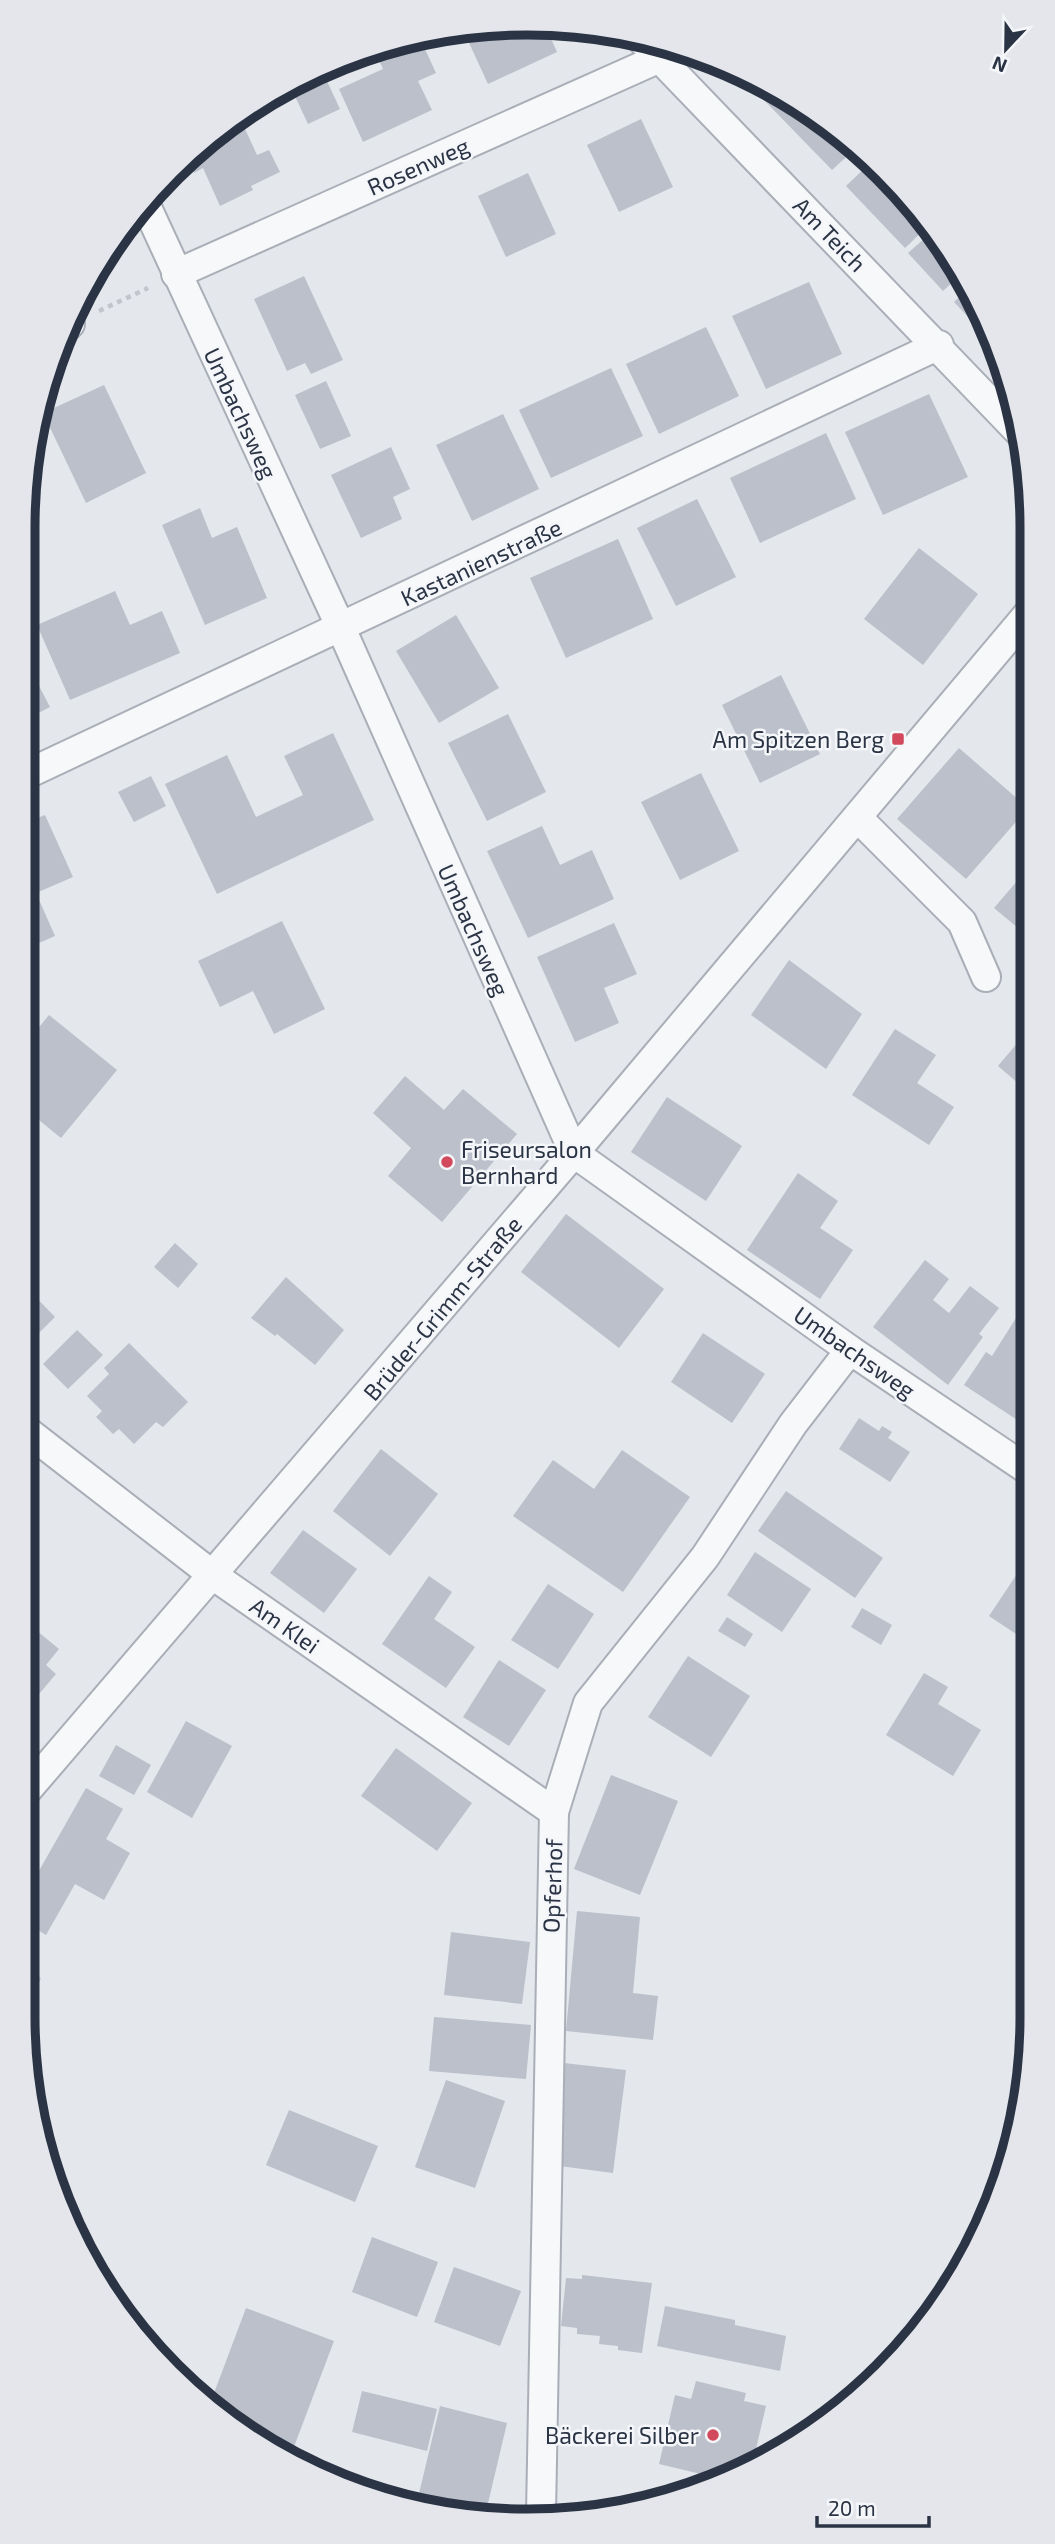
<svg xmlns="http://www.w3.org/2000/svg" width="1055" height="2544" viewBox="0 0 1055 2544" font-family="'Exo 2',sans-serif">
<rect width="100%" height="100%" fill="#e4e7ec"/>
<g fill="#bbc0ca">
<path d="M494,24L545,25L557,52L488,84L464,32Z"/>
<path d="M419,36L436,73L418,81L432,110L363,142L339,89L383,69L374,49L396,40Z"/>
<path d="M326,79L340,109L308,124L294,94Z"/>
<path d="M768,88L808,108L855,149L832,170L760,96Z"/>
<path d="M239,116L257,155L269,150L280,172L251,186L253,190L220,206L203,168L194,173L187,158L220,127Z"/>
<path d="M641,119L673,187L619,212L587,145Z"/>
<path d="M870,163L907,195L928,226L905,248L846,186Z"/>
<path d="M528,173L556,234L506,257L478,196Z"/>
<path d="M932,232L960,275L943,291L908,253Z"/>
<path d="M304,276L343,360L311,374L305,363L287,371L254,299Z"/>
<path d="M809,282L842,354L766,389L732,316Z"/>
<path d="M969,288L982,311L972,321L954,302Z"/>
<path d="M706,327L739,396L659,434L626,364Z"/>
<path d="M611,368L643,436L551,478L519,410Z"/>
<path d="M326,381L351,436L320,449L295,395Z"/>
<path d="M104,385L146,473L86,503L43,413Z"/>
<path d="M929,394L968,477L883,515L845,432Z"/>
<path d="M503,414L539,489L472,521L436,445Z"/>
<path d="M826,433L856,499L760,543L730,478Z"/>
<path d="M391,447L410,489L393,497L402,519L361,538L331,475Z"/>
<path d="M697,499L736,577L676,606L637,528Z"/>
<path d="M200,508L212,538L237,527L267,598L205,625L162,525Z"/>
<path d="M618,539L653,619L566,658L530,578Z"/>
<path d="M919,548L978,594L923,665L864,619Z"/>
<path d="M115,591L130,625L162,611L180,653L70,700L37,625Z"/>
<path d="M456,615L499,688L439,723L396,651Z"/>
<path d="M23,655L50,707L23,721Z"/>
<path d="M781,675L820,754L760,783L722,705Z"/>
<path d="M508,714L546,792L487,821L448,743Z"/>
<path d="M333,733L374,820L217,894L165,784L227,755L256,817L303,795L284,756Z"/>
<path d="M959,748L1028,808L966,879L897,819Z"/>
<path d="M701,773L739,851L680,880L641,802Z"/>
<path d="M151,776L166,806L134,822L118,792Z"/>
<path d="M45,815L73,877L36,893L55,936L23,950V824Z"/>
<path d="M542,826L560,865L592,850L614,899L528,938L487,851Z"/>
<path d="M1029,867V937L994,908Z"/>
<path d="M282,921L325,1009L274,1034L253,991L220,1007L198,961Z"/>
<path d="M614,923L637,974L604,988L619,1023L575,1042L537,957Z"/>
<path d="M789,960L862,1014L826,1069L751,1015Z"/>
<path d="M49,1015L117,1070L61,1138L23,1107V1047Z"/>
<path d="M895,1029L936,1055L917,1083L954,1107L929,1145L852,1095Z"/>
<path d="M1029,1029L1030,1081V1093L998,1066Z"/>
<path d="M405,1076L444,1110L463,1089L517,1134L442,1222L388,1176L411,1148L373,1113Z"/>
<path d="M667,1097L742,1146L706,1201L631,1152Z"/>
<path d="M798,1173L838,1201L820,1228L853,1250L820,1299L747,1250Z"/>
<path d="M566,1214L664,1289L619,1348L521,1272Z"/>
<path d="M175,1243L198,1264L178,1288L154,1267Z"/>
<path d="M925,1260L949,1279L933,1300L949,1313L970,1286L999,1308L979,1334L983,1337L948,1385L873,1327Z"/>
<path d="M286,1277L344,1330L315,1365L277,1334L275,1336L251,1318Z"/>
<path d="M23,1284L55,1317L23,1349Z"/>
<path d="M1016,1318L1030,1328L1031,1423L1028,1427L964,1385L986,1352L992,1356Z"/>
<path d="M77,1330L103,1355L68,1389L43,1364Z"/>
<path d="M703,1333L765,1374L732,1423L671,1382Z"/>
<path d="M129,1343L188,1402L163,1427L156,1422L134,1444L119,1429L113,1434L96,1417L102,1411L87,1396L109,1374L104,1368Z"/>
<path d="M859,1418L879,1431L882,1426L892,1432L888,1438L910,1452L890,1482L839,1449Z"/>
<path d="M381,1449L438,1494L390,1556L333,1511Z"/>
<path d="M622,1450L690,1497L623,1592L513,1516L553,1460L594,1489Z"/>
<path d="M786,1491L883,1558L855,1598L758,1531Z"/>
<path d="M303,1530L357,1569L324,1613L270,1573Z"/>
<path d="M755,1552L811,1589L782,1632L727,1595Z"/>
<path d="M1031,1553V1644L989,1616Z"/>
<path d="M429,1576L452,1592L434,1619L475,1647L446,1688L382,1644Z"/>
<path d="M548,1584L594,1614L558,1669L511,1640Z"/>
<path d="M862,1608L892,1625L881,1645L851,1627Z"/>
<path d="M727,1617L753,1634L745,1647L718,1631Z"/>
<path d="M31,1626L59,1649L46,1665L56,1674L28,1707L23,1702V1636Z"/>
<path d="M688,1656L750,1696L711,1757L648,1717Z"/>
<path d="M499,1660L546,1690L509,1746L463,1717Z"/>
<path d="M924,1673L948,1687L938,1704L981,1730L953,1776L886,1735Z"/>
<path d="M186,1721L232,1746L192,1818L147,1792Z"/>
<path d="M116,1745L151,1765L134,1795L99,1776Z"/>
<path d="M396,1748L472,1803L437,1851L361,1796Z"/>
<path d="M611,1775L678,1801L640,1895L574,1869Z"/>
<path d="M86,1788L123,1809L106,1839L130,1853L104,1900L75,1884L46,1935L23,1921V1899Z"/>
<path d="M577,1911L640,1917L633,1993L658,1996L653,2040L566,2031Z"/>
<path d="M451,1932L530,1942L522,2004L444,1995Z"/>
<path d="M23,1970L41,1978L23,2019Z"/>
<path d="M434,2017L531,2025L526,2079L429,2071Z"/>
<path d="M564,2063L626,2070L613,2173L552,2165Z"/>
<path d="M446,2080L505,2101L475,2188L415,2167Z"/>
<path d="M289,2110L378,2146L355,2202L266,2165Z"/>
<path d="M372,2237L438,2262L417,2317L352,2292Z"/>
<path d="M454,2267L521,2291L500,2346L434,2322Z"/>
<path d="M582,2275L652,2283L642,2353L618,2350V2346L599,2344L600,2336L577,2334V2328L561,2326L566,2278L582,2279Z"/>
<path d="M665,2306L735,2320V2325L786,2336L780,2371L657,2346Z"/>
<path d="M246,2308L334,2341L289,2460L275,2454L211,2401Z"/>
<path d="M696,2381L746,2393L744,2401L766,2406L752,2466L726,2480L659,2464L675,2395L691,2399Z"/>
<path d="M362,2391L437,2409L427,2451L352,2432Z"/>
<path d="M440,2406L507,2423L485,2516L461,2517L416,2506Z"/>
</g>
<g fill="none" stroke-linecap="round" stroke-linejoin="round">
<g stroke="#a9aeb7" stroke-width="32">
<g id="minor">
<path d="M640,38L1019,432"/>
<path d="M144,201L341,628L574,1153L850,1350L1031,1472"/>
<path d="M176,274L660,58"/>
<path d="M68,326L70,324"/>
<path d="M23,776L939,345"/>
<path d="M859,819L962,922L986,977"/>
<path d="M23,1428L214,1576L554,1812"/>
<path d="M23,1795L574,1153L1028,614"/>
<path d="M541,2514L554,1812L588,1703L705,1557L793,1424L850,1350"/>
</g>
</g>
<path stroke="#c2c5cb" stroke-width="4.5" stroke-dasharray="5 5" stroke-linecap="butt" d="M99,311L148,288"/>
<use href="#minor" stroke="#f7f8fa" stroke-width="28"/>
</g>
<g fill="#d1495b" stroke="#f4f6f9" stroke-width="2.5">
<rect x="891" y="732" width="14" height="14" rx="3.5"/>
<circle cx="447" cy="1162" r="7"/>
<circle cx="713" cy="2435" r="7"/>
</g>
<g text-anchor="middle" dominant-baseline="central" stroke-width="5" stroke-linejoin="round" paint-order="stroke">
<g font-size="23" fill="#2b3445" stroke="#f4f6f9">
<text transform="translate(418 166) rotate(-24)">Rosenweg</text>
<text transform="translate(830 234) rotate(46)">Am Teich</text>
<text transform="translate(241 413) rotate(65)">Umbachsweg</text>
<text transform="translate(481 562) rotate(-25)">Kastanienstraße</text>
<text transform="translate(474 930) rotate(66)">Umbachsweg</text>
<text transform="translate(442 1308) rotate(-50)">Brüder-Grimm-Straße</text>
<text transform="translate(855 1352) rotate(35)">Umbachsweg</text>
<text transform="translate(285 1625) rotate(35)">Am Klei</text>
<text transform="translate(552 1886) rotate(-88)">Opferhof</text>
</g>
<g font-size="23" fill="#2b3445" stroke="#f4f6f9" text-anchor="end">
<text x="884" y="739">Am Spitzen Berg</text>
<text x="461" y="1149" text-anchor="start">Friseursalon<tspan x="461" dy="26">Bernhard</tspan></text>
<text x="699" y="2435">Bäckerei Silber</text>
</g>
</g>
<path d="M0 0H1055V2544H0ZM527 35H528A492 492 0 0 1 1020 527V2017A492 492 0 0 1 528 2509H527A492 492 0 0 1 35 2017V527A492 492 0 0 1 527 35Z" fill="#e4e6eb" fill-rule="evenodd"/>
<path fill="none" stroke="#2b3445" stroke-width="9" d="M527 35H528A492 492 0 0 1 1020 527V2017A492 492 0 0 1 528 2509H527A492 492 0 0 1 35 2017V527A492 492 0 0 1 527 35Z"/>
<g transform="translate(1006 49) rotate(202)" stroke="#f4f6f9" stroke-width="5" paint-order="stroke">
<path d="M0-5L12 26L0 18L-12 26Z" fill="#2b3445"/>
<text y="-10" font-size="19" font-weight="bold" text-anchor="middle" fill="#2b3445">N</text>
</g>
<path d="M817 2516v10h112v-10" fill="none" stroke="#2b3445" stroke-width="3.5"/>
<text x="828" y="2516" font-size="21" fill="#2b3445" stroke="#f4f6f9" stroke-width="5" paint-order="stroke">20 m</text>
</svg>
